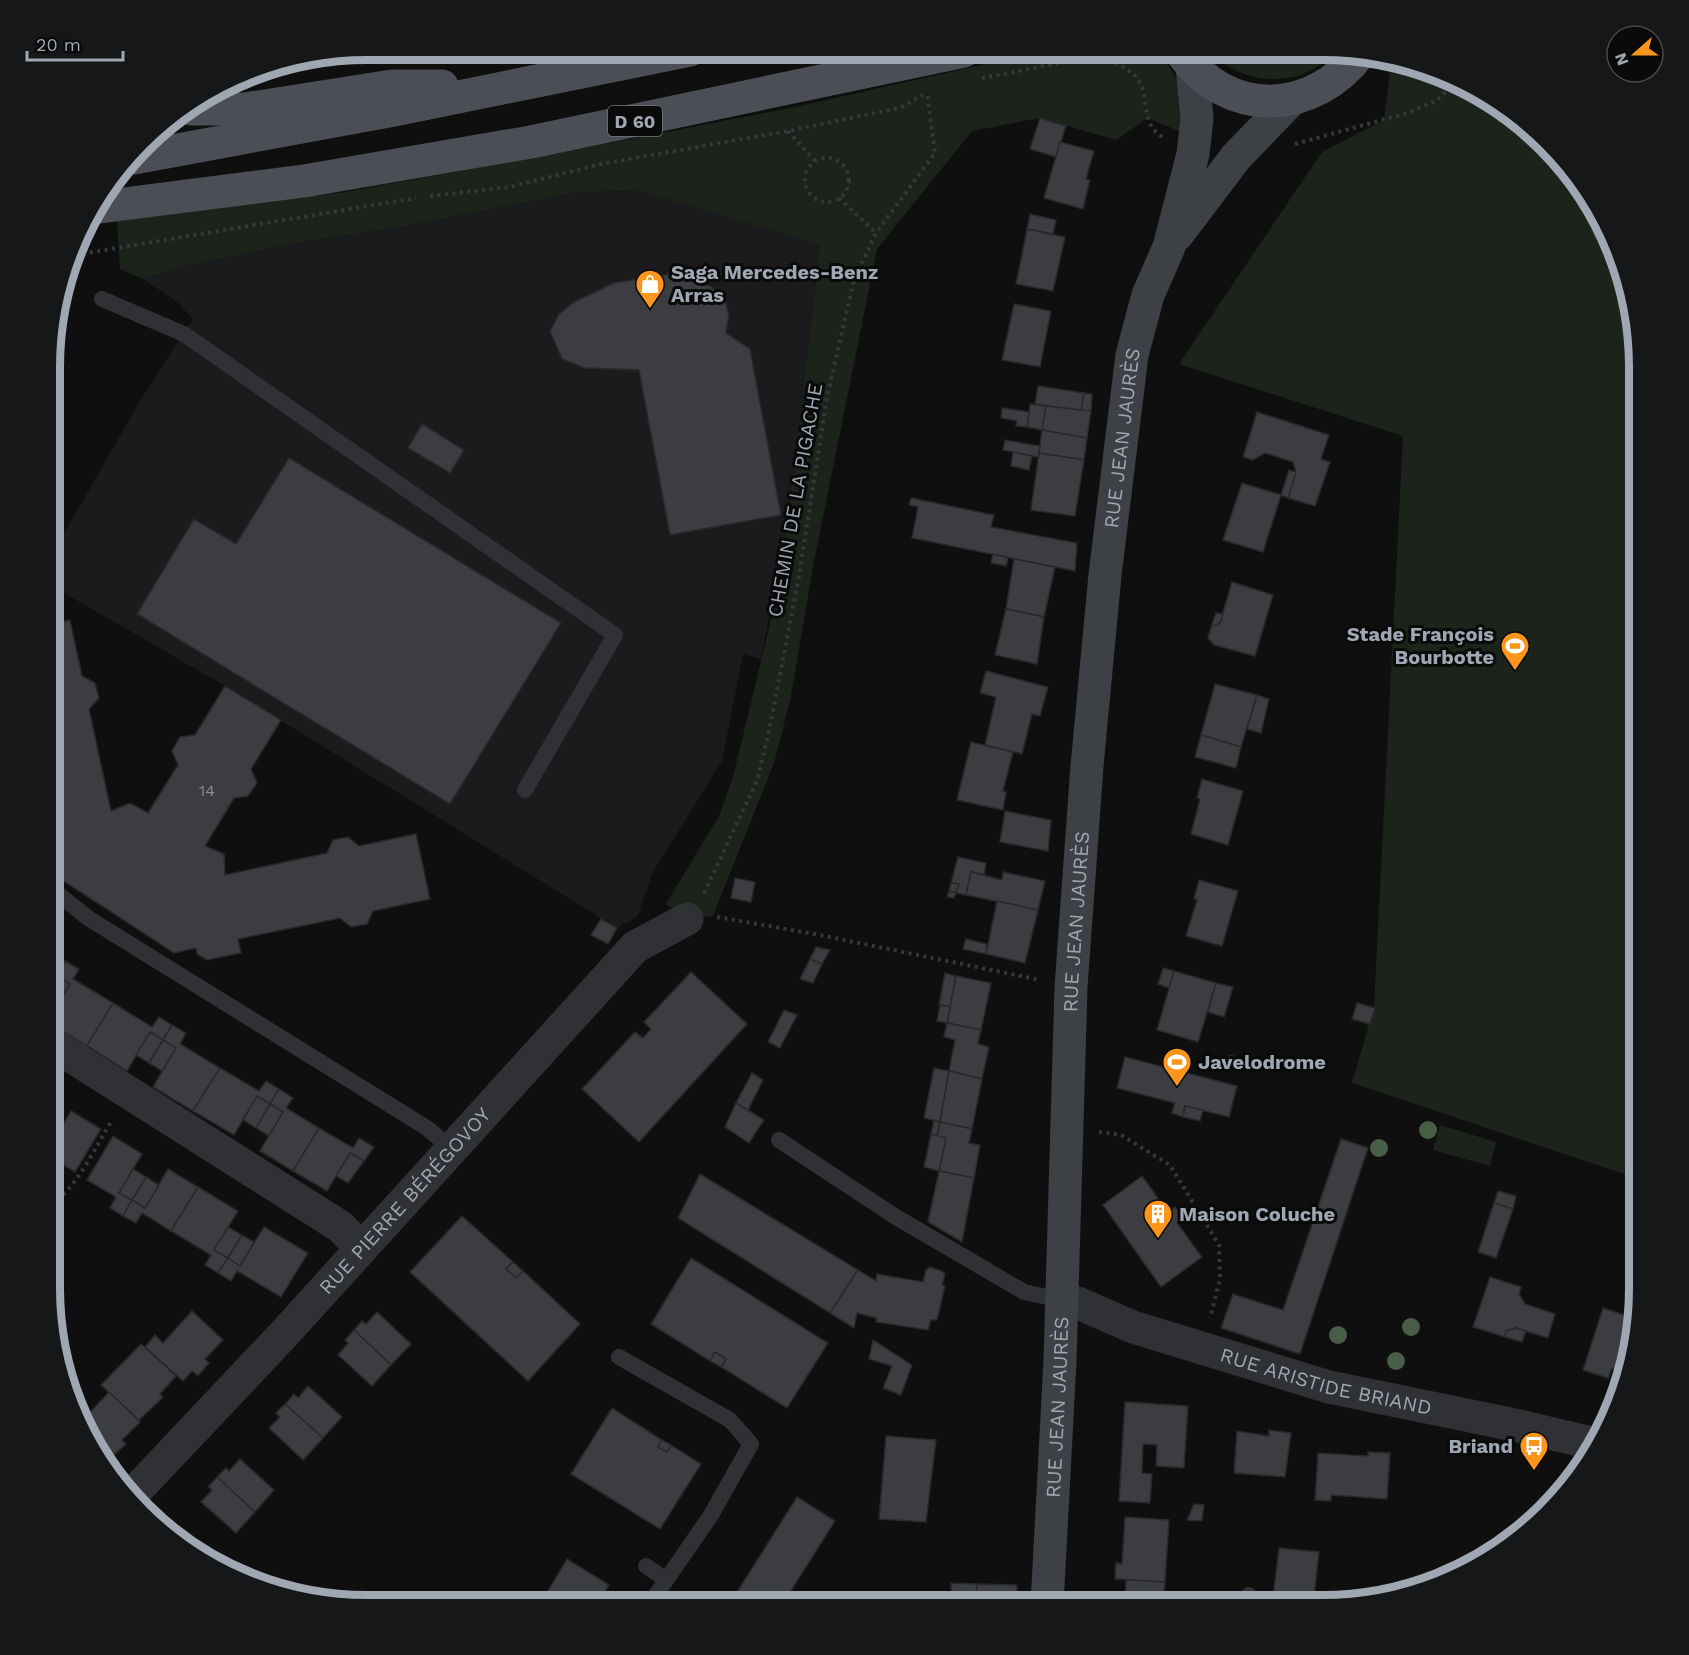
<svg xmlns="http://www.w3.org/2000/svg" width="1689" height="1655" viewBox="0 0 1689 1655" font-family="'Work Sans',sans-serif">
<rect width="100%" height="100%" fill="#0f0f10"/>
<path fill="#1b1b1d" d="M640,191L820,245L789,515L761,659L743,654L722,761L653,872L637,917L617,928L225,686L54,587V551L140,401L193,319L176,301L143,279L180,267L307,241L396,228L579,192Z"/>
<g fill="#1b231b">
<path d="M1044,51L1154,52C1185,75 1180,98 1183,133L1148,118L1116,140L1040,118L972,131L877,249L814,562L790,701L774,763L713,916L687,919L666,904L719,816L733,777L769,628L789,515L820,245L640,191L579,192L396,228L307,241L180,267L143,279L120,269L117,221L345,192L564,152L800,106Z"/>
<path d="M1210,52H1335C1303,89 1243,87 1210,52Z"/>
<path d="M1391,62L1480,92L1574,173L1623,265L1639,347V1179L1352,1083L1374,1007L1403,436L1179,364L1322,152L1384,120Z"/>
<path d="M1440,1125L1496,1142L1490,1166L1433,1150Z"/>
</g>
<g fill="#3b3d40" stroke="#29292c" stroke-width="1.5">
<path d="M1040,118L1066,126L1056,157L1030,149Z"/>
<path d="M1060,142L1094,151L1086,179L1090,180L1083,209L1044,198Z"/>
<path d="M1030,214L1056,220L1053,234L1027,229Z"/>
<path d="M1027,229L1065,237L1053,291L1016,284Z"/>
<path d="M671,274L710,286L724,297L729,315L726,333L750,349L781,515L670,535L639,370L585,368L562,359L550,331L559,314L574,302L614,283Z"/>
<path d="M1014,304L1051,311L1040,367L1002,360Z"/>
<path d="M1038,386L1084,393L1081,411L1035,404Z"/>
<path d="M1084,393L1092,394L1091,411H1081Z"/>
<path d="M1030,404L1046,406L1042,430L1027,427Z"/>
<path d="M1046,406L1091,411L1087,438L1042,430Z"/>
<path d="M1002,408L1029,412L1027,427L1016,426L1017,421L1001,418Z"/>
<path d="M1257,412L1329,435L1321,459L1330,462L1315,506L1288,498L1296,472L1293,462L1265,453L1253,460L1243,457Z"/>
<path d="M422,424L464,450L450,473L408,448Z"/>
<path d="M1042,430L1087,438L1084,460L1039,453Z"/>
<path d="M1005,440L1040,446L1038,457L1003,450Z"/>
<path d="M1013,452L1032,456L1029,470L1011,466Z"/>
<path d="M1039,453L1084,460L1075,516L1031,510Z"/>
<path d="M289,458L561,623L450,804L137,614L194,519L236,544Z"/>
<path d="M1289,470L1296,472L1288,498L1281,495Z"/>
<path d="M1242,483L1281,495L1263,552L1223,540Z"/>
<path d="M911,498L994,515L991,527L1077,543L1075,571L912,538L918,507L909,505Z"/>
<path d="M993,554L1008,558L1006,566L991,563Z"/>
<path d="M1014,559L1055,567L1044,617L1006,609Z"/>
<path d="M1232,582L1273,595L1255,656L1214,645L1208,638L1211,627L1220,623Z"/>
<path d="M1006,609L1044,617L1037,664L995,655Z"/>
<path d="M1216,613L1223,614L1220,623L1211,627Z"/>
<path d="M70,620L82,676L95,683L99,698L89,709L111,811L130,803L148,813L178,765L172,751L180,737L195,735L225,686L281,720L251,769L257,783L248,796L234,798L205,846L224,854L225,875L327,853L333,840L348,837L359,846L416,834L430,899L373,911L367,924L351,927L340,918L238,939L241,953L207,960L197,954L196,948L174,953L59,878L53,848L54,624Z"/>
<path d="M986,671L1048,687L1040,716L1032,714L1022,754L985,745L996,697L980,693Z"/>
<path d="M1215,684L1257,695L1241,747L1201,735Z"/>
<path d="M1257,695L1269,699L1261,733L1247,729Z"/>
<path d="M1201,735L1241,747L1236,768L1195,757Z"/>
<path d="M971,742L1013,752L1003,791L1006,792L1003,810L957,800Z"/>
<path d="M1202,779L1243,791L1228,845L1191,834L1200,799L1197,798Z"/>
<path d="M1005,811L1051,820L1048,851L1000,842Z"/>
<path d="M958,857L986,863L984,875L971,872L966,895L956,893L959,884L951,883Z"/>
<path d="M971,872L1002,880L1003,872L1045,881L1038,910L966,895Z"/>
<path d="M735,878L755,882L751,902L731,898Z"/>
<path d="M1199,880L1238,891L1222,946L1186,936L1197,900L1194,899Z"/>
<path d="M951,883L959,884L956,893L949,891Z"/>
<path d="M949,891L956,893L954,898L947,897Z"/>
<path d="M997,901L1038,910L1025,963L986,954Z"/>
<path d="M601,919L617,928L608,944L591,935Z"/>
<path d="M966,939L987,944L986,954L963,949Z"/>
<path d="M816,947L830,950L822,964L810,959Z"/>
<path d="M52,953L65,961L57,976L52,973Z"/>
<path d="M810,959L822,964L813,983L800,979Z"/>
<path d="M65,961L79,969L73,979L113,1003L87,1046L52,1025V1013L70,984L57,976Z"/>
<path d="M1163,968L1174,971L1169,988L1158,984Z"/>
<path d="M1174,971L1216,983L1198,1042L1157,1030Z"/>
<path d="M691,972L747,1024L639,1142L582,1089L635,1032L643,1038L651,1029L644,1022Z"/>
<path d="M945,973L956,976L950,1007L939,1005Z"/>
<path d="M57,976L70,984L56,1007L52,1005V984Z"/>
<path d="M956,976L991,983L981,1030L947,1023Z"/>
<path d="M1216,983L1233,987L1224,1017L1208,1012Z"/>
<path d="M113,1003L152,1027L159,1017L172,1025L163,1040L150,1032L127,1071L87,1046Z"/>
<path d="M1357,1003L1375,1008L1370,1024L1352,1019Z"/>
<path d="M940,1005L950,1007L947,1023L937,1021Z"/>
<path d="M784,1010L797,1015L780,1048L768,1042Z"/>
<path d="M947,1023L981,1030L978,1044L989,1047L982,1079L949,1071L955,1040L944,1037Z"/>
<path d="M172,1025L186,1033L180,1044L220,1068L193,1111L153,1087L176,1048L163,1040Z"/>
<path d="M150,1032L163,1040L149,1063L136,1055Z"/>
<path d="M163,1040L176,1048L162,1071L149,1063Z"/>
<path d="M1230,1055L1242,1059L1240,1067L1227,1064Z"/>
<path d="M1125,1057L1237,1086L1229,1117L1185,1106L1183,1117L1172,1113L1175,1103L1117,1088Z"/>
<path d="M220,1068L259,1091L266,1081L279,1089L270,1104L257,1096L234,1135L193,1111Z"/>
<path d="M934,1068L949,1071L940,1122L924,1118Z"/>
<path d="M949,1071L982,1079L972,1129L940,1122Z"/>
<path d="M752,1073L763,1080L748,1110L736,1103Z"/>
<path d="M279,1089L293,1098L286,1108L319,1128L293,1171L260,1151L283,1112L270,1104Z"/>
<path d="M257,1096L270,1104L256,1128L243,1120Z"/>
<path d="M736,1103L764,1120L749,1143L725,1127Z"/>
<path d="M270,1104L283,1112L269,1136L256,1128Z"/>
<path d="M1185,1106L1203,1110L1200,1121L1183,1117Z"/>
<path d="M71,1111L101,1129L75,1172L51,1158V1145Z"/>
<path d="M51,1120L62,1126L51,1145Z"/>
<path d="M934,1120L940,1122L937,1136L931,1134Z"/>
<path d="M940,1122L972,1129L969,1143L980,1145L974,1178L939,1171L946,1138L937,1136Z"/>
<path d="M319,1128L353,1148L359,1138L374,1147L364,1161L350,1153L327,1191L293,1171Z"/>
<path d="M931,1134L946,1138L939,1171L924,1167Z"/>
<path d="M113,1136L142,1154L119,1193L132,1200L123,1216L110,1208L116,1197L87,1180Z"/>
<path d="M1341,1139L1368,1148L1300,1354L1221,1328L1233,1294L1283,1310Z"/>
<path d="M350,1153L364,1161L348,1183L336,1176Z"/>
<path d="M133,1169L146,1177L132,1200L119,1193Z"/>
<path d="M168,1169L198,1187L171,1231L142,1213L136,1223L123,1216L132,1200L145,1208Z"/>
<path d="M939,1171L974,1178L962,1242L928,1222Z"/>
<path d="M700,1174L858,1270L830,1313L678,1218Z"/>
<path d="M1142,1176L1168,1212L1175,1207L1184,1218L1177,1223L1202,1257L1161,1287L1103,1205Z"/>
<path d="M146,1177L159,1185L145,1208L132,1200Z"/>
<path d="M198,1187L238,1211L214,1250L228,1258L218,1273L205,1265L211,1255L171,1231Z"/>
<path d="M1498,1191L1516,1196L1513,1209L1494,1203Z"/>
<path d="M1494,1203L1513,1209L1496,1258L1478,1252Z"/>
<path d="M462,1216L513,1262L506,1269L516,1278L523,1271L580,1324L528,1381L410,1272Z"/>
<path d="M228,1227L242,1235L228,1258L214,1250Z"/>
<path d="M264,1227L308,1253L281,1297L237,1271L231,1281L218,1273L228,1258L240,1266Z"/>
<path d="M242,1235L254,1242L240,1266L228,1258Z"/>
<path d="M691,1258L828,1343L787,1408L721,1367L726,1359L715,1352L710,1361L651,1324Z"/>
<path d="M513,1262L523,1271L516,1278L506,1269Z"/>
<path d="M930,1267L942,1271L945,1274L942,1285L945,1286L937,1320H931L928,1330L876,1322L877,1318L857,1313L854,1328L830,1313L858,1270L876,1281L877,1274L923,1282L926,1270Z"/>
<path d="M1490,1277L1521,1287L1519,1294L1525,1304L1555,1314L1548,1338L1516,1328L1506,1331L1505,1337L1473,1327Z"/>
<path d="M1603,1308L1627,1316L1624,1328L1633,1331L1622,1371L1612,1368L1608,1378L1583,1370Z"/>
<path d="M192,1311L223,1340L205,1359L209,1363L198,1376L192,1371L183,1381L145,1347L155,1335L163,1343Z"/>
<path d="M377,1312L411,1344L391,1365L354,1330L362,1321L366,1324Z"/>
<path d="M1516,1328L1526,1331L1522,1342L1505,1337L1506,1331Z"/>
<path d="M354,1330L391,1365L372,1386L338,1355L348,1343L345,1340Z"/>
<path d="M873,1340L912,1365L901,1395L883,1388L892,1366L869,1359Z"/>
<path d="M141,1344L176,1376L160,1394L163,1397L139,1420L101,1385Z"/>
<path d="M715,1352L726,1359L721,1367L710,1361Z"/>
<path d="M308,1386L342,1417L323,1438L285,1404L294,1394L298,1398Z"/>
<path d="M109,1392L140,1422L122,1440L126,1444L105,1463L81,1422Z"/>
<path d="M1125,1402L1188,1406L1184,1468L1156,1466L1157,1445L1143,1444L1142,1473L1152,1474L1150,1503L1119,1501Z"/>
<path d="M285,1404L323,1438L303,1460L269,1428L280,1417L276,1413Z"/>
<path d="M612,1408L662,1440L658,1447L667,1452L671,1445L701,1464L660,1529L571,1474Z"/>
<path d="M1269,1430L1291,1433L1285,1477L1234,1473L1237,1431L1269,1436Z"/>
<path d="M886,1436L936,1440L926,1522L879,1519Z"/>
<path d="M662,1440L671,1445L667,1452L658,1447Z"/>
<path d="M1368,1452L1390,1453L1387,1499L1331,1495V1501L1315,1500L1318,1453L1368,1456Z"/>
<path d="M240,1459L274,1490L255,1512L217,1477L226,1468L229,1471Z"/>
<path d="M217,1477L255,1512L236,1533L201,1502L212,1490L208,1487Z"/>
<path d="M1559,1490L1565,1491L1556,1501Z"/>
<path d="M797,1497L835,1521L782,1605H740L732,1600Z"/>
<path d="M1540,1500L1554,1504L1534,1522Z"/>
<path d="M1194,1504L1204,1505L1202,1521L1187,1520Z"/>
<path d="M1125,1517L1169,1520L1165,1582L1115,1579L1116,1563L1122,1564Z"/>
<path d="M1279,1548L1319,1552L1313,1605H1267L1268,1597H1273Z"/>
<path d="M567,1559L609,1585L601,1598L597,1595L591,1605H558L545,1596Z"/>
<path d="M1126,1580L1165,1582L1163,1605L1125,1604Z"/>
<path d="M951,1583L977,1584L976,1605H951Z"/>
<path d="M977,1584L1017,1585V1605H976Z"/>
<path d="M597,1595L601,1598L596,1605H591Z"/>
</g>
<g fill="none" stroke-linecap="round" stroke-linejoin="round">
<g stroke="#35383c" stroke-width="4" stroke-dasharray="3 4.5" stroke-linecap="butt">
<path d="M471,50L479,55"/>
<path d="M1104,51L1106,60"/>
<path d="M461,58L498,50"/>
<path d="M982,78C1021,72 1065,58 1105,60C1117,61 1136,72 1141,85C1148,103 1143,127 1163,137"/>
<path d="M1492,102L1493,103"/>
<path d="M788,131L815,161"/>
<path d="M1295,144L1407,113L1436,101L1455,83"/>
<circle cx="827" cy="180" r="22"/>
<path d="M430,196L510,187L601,164L788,131L900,108L923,95"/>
<path d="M839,198L876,233"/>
<path d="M75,255L416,198"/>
<path d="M704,893L757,781L769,731L799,576L827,397L854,280L876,233L935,153L927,93"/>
<path d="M717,917L820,935L1040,980"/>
<path d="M1099,1132L1121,1135L1170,1165L1219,1245L1220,1279L1210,1318"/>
<path d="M51,1203C73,1195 99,1141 112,1120"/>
</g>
<g stroke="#2f3135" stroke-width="16">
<path d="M102,299L184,334L615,635L525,790"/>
<path d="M52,889L88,918L427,1128L452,1149"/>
<path d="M779,1140L896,1217L1024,1292L1061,1300"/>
<path d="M619,1357L730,1420L751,1444L711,1515L649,1605"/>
<path d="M646,1566L665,1579"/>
<path d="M1247,1605L1249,1595"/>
</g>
<g stroke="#2f3135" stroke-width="33">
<path d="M52,1044L341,1227L361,1249"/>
<path id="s1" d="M1061,1300L1078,1303L1133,1327L1329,1387L1510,1424L1596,1444"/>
<path id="s2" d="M130,1497L284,1334L635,947L687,919"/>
</g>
<g stroke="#3d4045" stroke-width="33">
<path d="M1177,235L1236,157L1291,100"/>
<path id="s3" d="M1047,1605L1060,1361L1071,987L1087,766L1105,575L1132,355L1148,295L1169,247L1193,154L1197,118L1192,67"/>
</g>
<g stroke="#4b4e54" stroke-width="33">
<path d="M1181,52C1228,119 1313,116 1361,52"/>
<path d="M191,109H245L392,86H442"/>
<path d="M134,158L394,110L690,50"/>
<path d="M92,208L304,181L531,142L964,51"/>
</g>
</g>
<g fill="#485e47">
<circle cx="1428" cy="1130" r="9"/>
<circle cx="1379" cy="1148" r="9"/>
<circle cx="1411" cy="1327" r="9"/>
<circle cx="1338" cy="1335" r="9"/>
<circle cx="1396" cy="1361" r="9"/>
</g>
<defs>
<g id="shop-pin" transform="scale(1.5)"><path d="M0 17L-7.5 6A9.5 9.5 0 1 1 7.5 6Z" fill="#fc951b" stroke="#0a0a0b"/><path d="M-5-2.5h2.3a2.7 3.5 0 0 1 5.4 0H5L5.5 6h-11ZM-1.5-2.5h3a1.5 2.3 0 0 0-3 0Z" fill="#fff"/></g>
<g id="stadium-pin" transform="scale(1.5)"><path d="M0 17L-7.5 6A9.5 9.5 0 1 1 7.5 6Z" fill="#fc951b" stroke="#0a0a0b"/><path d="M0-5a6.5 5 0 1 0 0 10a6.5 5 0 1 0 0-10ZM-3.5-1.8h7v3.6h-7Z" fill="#fff"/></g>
<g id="building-pin" transform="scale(1.5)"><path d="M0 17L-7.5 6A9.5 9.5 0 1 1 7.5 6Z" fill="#fc951b" stroke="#0a0a0b"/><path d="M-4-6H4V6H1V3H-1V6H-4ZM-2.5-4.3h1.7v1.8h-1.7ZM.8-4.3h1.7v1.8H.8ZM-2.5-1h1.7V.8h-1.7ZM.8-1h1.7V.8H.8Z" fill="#fff"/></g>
<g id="bus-pin" transform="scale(1.5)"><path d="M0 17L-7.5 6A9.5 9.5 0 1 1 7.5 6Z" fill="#fc951b" stroke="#0a0a0b"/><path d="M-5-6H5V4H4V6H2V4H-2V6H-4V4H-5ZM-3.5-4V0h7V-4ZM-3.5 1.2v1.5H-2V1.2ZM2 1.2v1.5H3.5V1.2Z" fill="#fff"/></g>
</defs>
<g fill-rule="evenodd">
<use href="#shop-pin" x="650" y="284"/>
<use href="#stadium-pin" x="1515" y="646"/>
<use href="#stadium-pin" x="1177" y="1062"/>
<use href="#building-pin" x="1158" y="1214"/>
<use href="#bus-pin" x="1534" y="1446"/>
</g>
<g text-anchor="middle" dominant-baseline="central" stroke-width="6" stroke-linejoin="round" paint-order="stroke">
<g font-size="16" fill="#868c96">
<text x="207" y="790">14</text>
</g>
<rect fill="#0a0a0b" stroke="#727880" stroke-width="1.5" x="608" y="106" width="54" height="30" rx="4.5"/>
<g font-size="18" font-weight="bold" fill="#9fa7b2">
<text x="635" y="121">D 60</text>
</g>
<g font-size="20" font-weight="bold" fill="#9fa7b2" stroke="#0a0a0b" text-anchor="start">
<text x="671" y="272">Saga Mercedes-Benz<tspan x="671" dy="23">Arras</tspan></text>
<text x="1494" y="634" text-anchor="end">Stade François<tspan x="1494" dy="23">Bourbotte</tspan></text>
<text x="1198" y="1062">Javelodrome</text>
<text x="1179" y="1214">Maison Coluche</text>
<text x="1513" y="1446" text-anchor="end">Briand</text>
</g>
<g font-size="20" fill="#9fa7b2" stroke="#0a0a0b">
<text stroke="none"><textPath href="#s3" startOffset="1170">RUE JEAN JAURÈS</textPath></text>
<text transform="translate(795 500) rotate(-80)">CHEMIN DE LA PIGACHE</text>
<text stroke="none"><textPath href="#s3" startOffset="684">RUE JEAN JAURÈS</textPath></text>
<text stroke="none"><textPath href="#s2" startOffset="404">RUE PIERRE BÉRÉGOVOY</textPath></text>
<text stroke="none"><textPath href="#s1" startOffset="278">RUE ARISTIDE BRIAND</textPath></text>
<text stroke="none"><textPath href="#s3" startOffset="198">RUE JEAN JAURÈS</textPath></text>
</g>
</g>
<path d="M0 0H1689V1655H0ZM367 60H1322A307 307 0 0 1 1629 367V1288A307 307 0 0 1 1322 1595H367A307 307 0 0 1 60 1288V367A307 307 0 0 1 367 60Z" fill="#161718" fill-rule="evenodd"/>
<path fill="none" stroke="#9fa7b2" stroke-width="8" d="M367 60H1322A307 307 0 0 1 1629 367V1288A307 307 0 0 1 1322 1595H367A307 307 0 0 1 60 1288V367A307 307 0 0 1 367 60Z"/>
<g transform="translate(1635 54) rotate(249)"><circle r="28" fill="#0a0a0b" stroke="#46494e" stroke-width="1.5"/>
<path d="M0-4.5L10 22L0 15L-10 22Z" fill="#fc951b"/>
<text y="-9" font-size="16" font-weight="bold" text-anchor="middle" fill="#9fa7b2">N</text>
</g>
<path d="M27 51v9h96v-9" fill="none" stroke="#9fa7b2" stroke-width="3"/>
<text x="36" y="51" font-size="18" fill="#9fa7b2" stroke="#0a0a0b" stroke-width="4.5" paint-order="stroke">20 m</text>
</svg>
